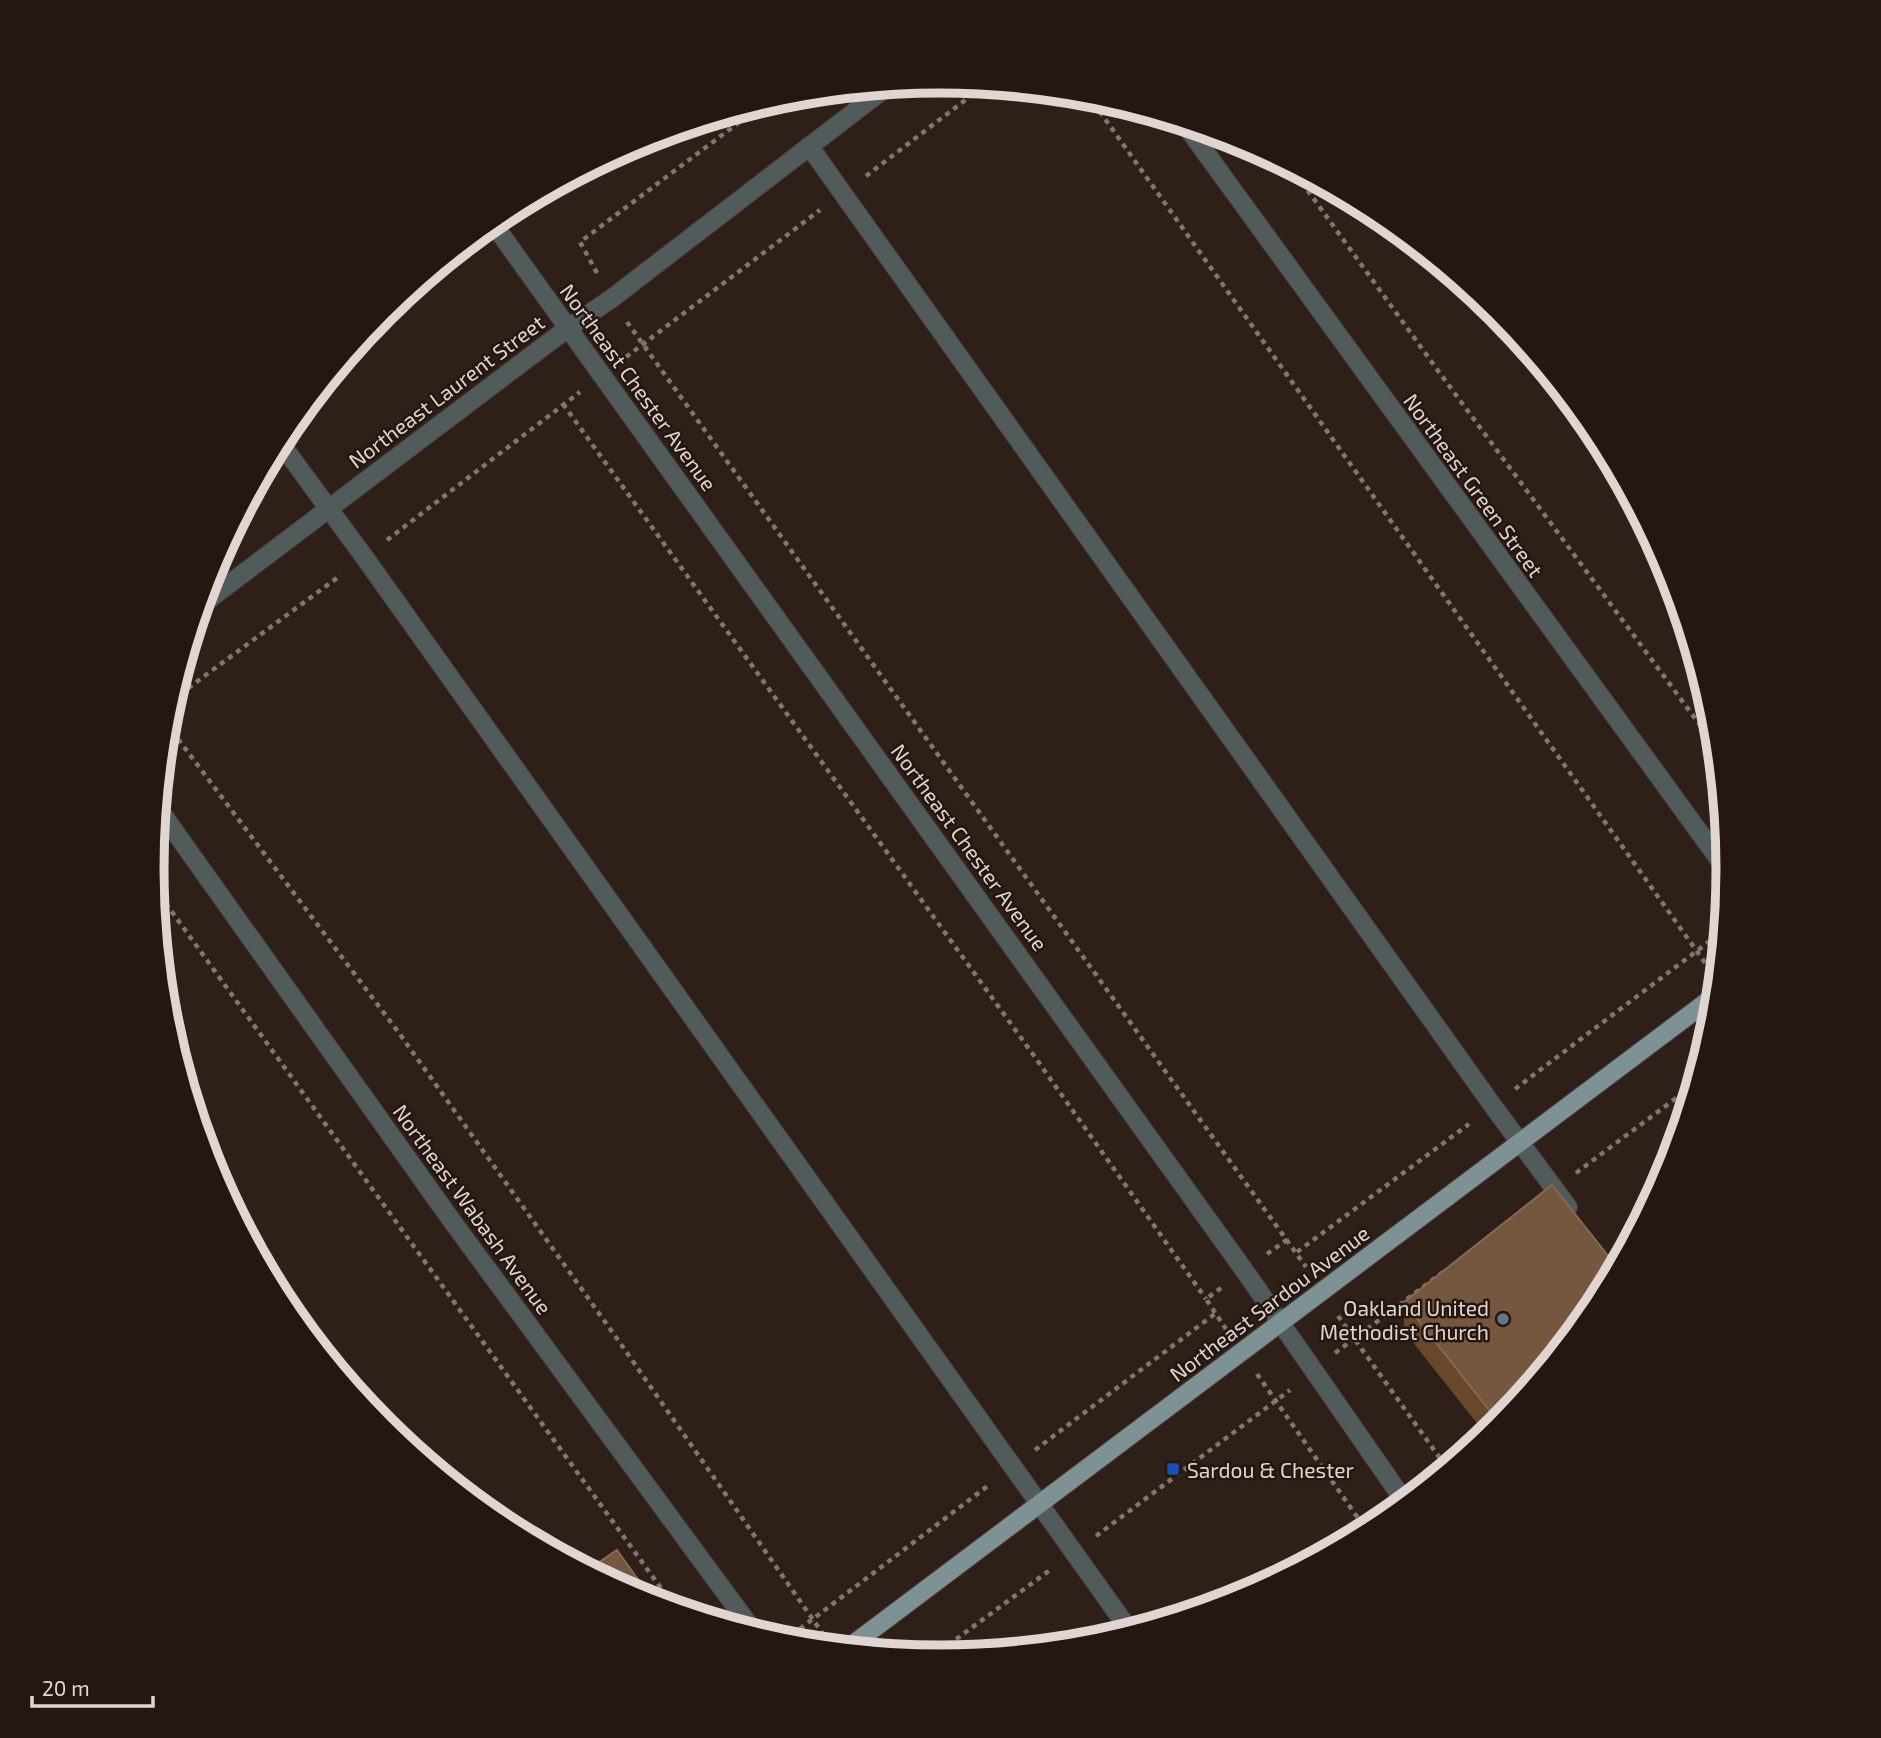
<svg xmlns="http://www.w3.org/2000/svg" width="1881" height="1738" viewBox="0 0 1881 1738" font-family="'Exo 2',sans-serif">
<rect width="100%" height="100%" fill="#2e1f19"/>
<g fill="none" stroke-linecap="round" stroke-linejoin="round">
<g stroke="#4a3c36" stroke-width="20">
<g id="minor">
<path d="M1184,123L1729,873"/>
<path d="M809,146L1493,1106L1568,1207"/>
<path d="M492,222L1244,1270L1405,1502"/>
<path d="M279,441L365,558L1130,1631"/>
<path d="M200,606L568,328L611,299L888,86"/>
<path d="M158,808L452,1221L755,1633"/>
</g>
</g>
<g stroke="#4a3c36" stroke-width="20">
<path id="major" d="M848,1648L1717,994"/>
</g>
<g stroke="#837671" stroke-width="4.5" stroke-dasharray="5 5" stroke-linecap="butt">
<path d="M1088,95L1708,967"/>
<path d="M1290,166L1439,372L1717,748"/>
<path d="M866,176L985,85"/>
<path d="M597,273L580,242L766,102"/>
<path d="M627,322L1306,1267"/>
<path d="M626,357L820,210"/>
<path d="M563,404L1032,1053L1206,1299"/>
<path d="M387,540L580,392"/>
<path d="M172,700L341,575"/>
<path d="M166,723L399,1033L618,1340L823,1634"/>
<path d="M154,887L676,1609"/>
<path d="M1515,1089L1723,931"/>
<path d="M1576,1173L1695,1084"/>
<path d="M1297,1252L1469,1124"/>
<path d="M1267,1254L1288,1239"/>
<path d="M1221,1288L1206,1299L1226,1329"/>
<path d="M1338,1316L1447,1468"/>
<path d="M1335,1353L1446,1270"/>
<path d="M1257,1374L1367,1531"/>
<path d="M1035,1450L1216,1313"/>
<path d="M1096,1536L1290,1390"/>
<path d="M784,1641L989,1485"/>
<path d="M932,1657L1050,1570"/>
</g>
<use href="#minor" stroke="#515b5c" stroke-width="18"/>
<use href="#major" stroke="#7e9194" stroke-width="18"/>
</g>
<path fill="#68472d" d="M1404,1302L1596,1307L1498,1427L1487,1436L1404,1331Z"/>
<g fill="#75563f" stroke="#866a56" stroke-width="2">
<path d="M1552,1185L1617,1267L1596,1307L1500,1424L1404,1302Z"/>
<path d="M617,1550L654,1602L638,1597L588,1570Z"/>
</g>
<circle fill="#6b7280" stroke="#241610" stroke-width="2.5" cx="1503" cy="1319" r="7"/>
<rect fill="#1a4fb4" stroke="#241610" stroke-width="2.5" x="1166" y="1462" width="14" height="14" rx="3.5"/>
<g text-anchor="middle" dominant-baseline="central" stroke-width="5" stroke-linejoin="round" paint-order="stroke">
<g font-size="21" fill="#e0d5d1" stroke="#241610">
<text transform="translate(639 387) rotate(54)">Northeast Chester Avenue</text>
<text transform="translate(446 391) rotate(-37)">Northeast Laurent Street</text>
<text transform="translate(1474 485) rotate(54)">Northeast Green Street</text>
<text transform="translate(970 847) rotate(54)">Northeast Chester Avenue</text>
<text transform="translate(473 1209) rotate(54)">Northeast Wabash Avenue</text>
<text transform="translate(1269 1303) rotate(-37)">Northeast Sardou Avenue</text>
</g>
<g font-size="21" fill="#e0d5d1" stroke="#241610" text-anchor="end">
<text x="1489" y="1307">Oakland United<tspan x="1489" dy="24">Methodist Church</tspan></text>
<text x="1187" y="1469" text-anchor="start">Sardou &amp; Chester</text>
</g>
</g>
<path d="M0 0H1881V1738H0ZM164 869a776 776 0 1 1 1552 0a776 776 0 1 1-1552 0Z" fill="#241610" fill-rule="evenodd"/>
<path fill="none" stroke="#e0d5d1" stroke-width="9" d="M164 869a776 776 0 1 1 1552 0a776 776 0 1 1-1552 0Z"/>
<path d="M32 1696v10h121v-10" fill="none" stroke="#e0d5d1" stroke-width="3.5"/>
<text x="42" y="1696" font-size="21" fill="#e0d5d1" stroke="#241610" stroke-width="5" paint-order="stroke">20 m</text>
</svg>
